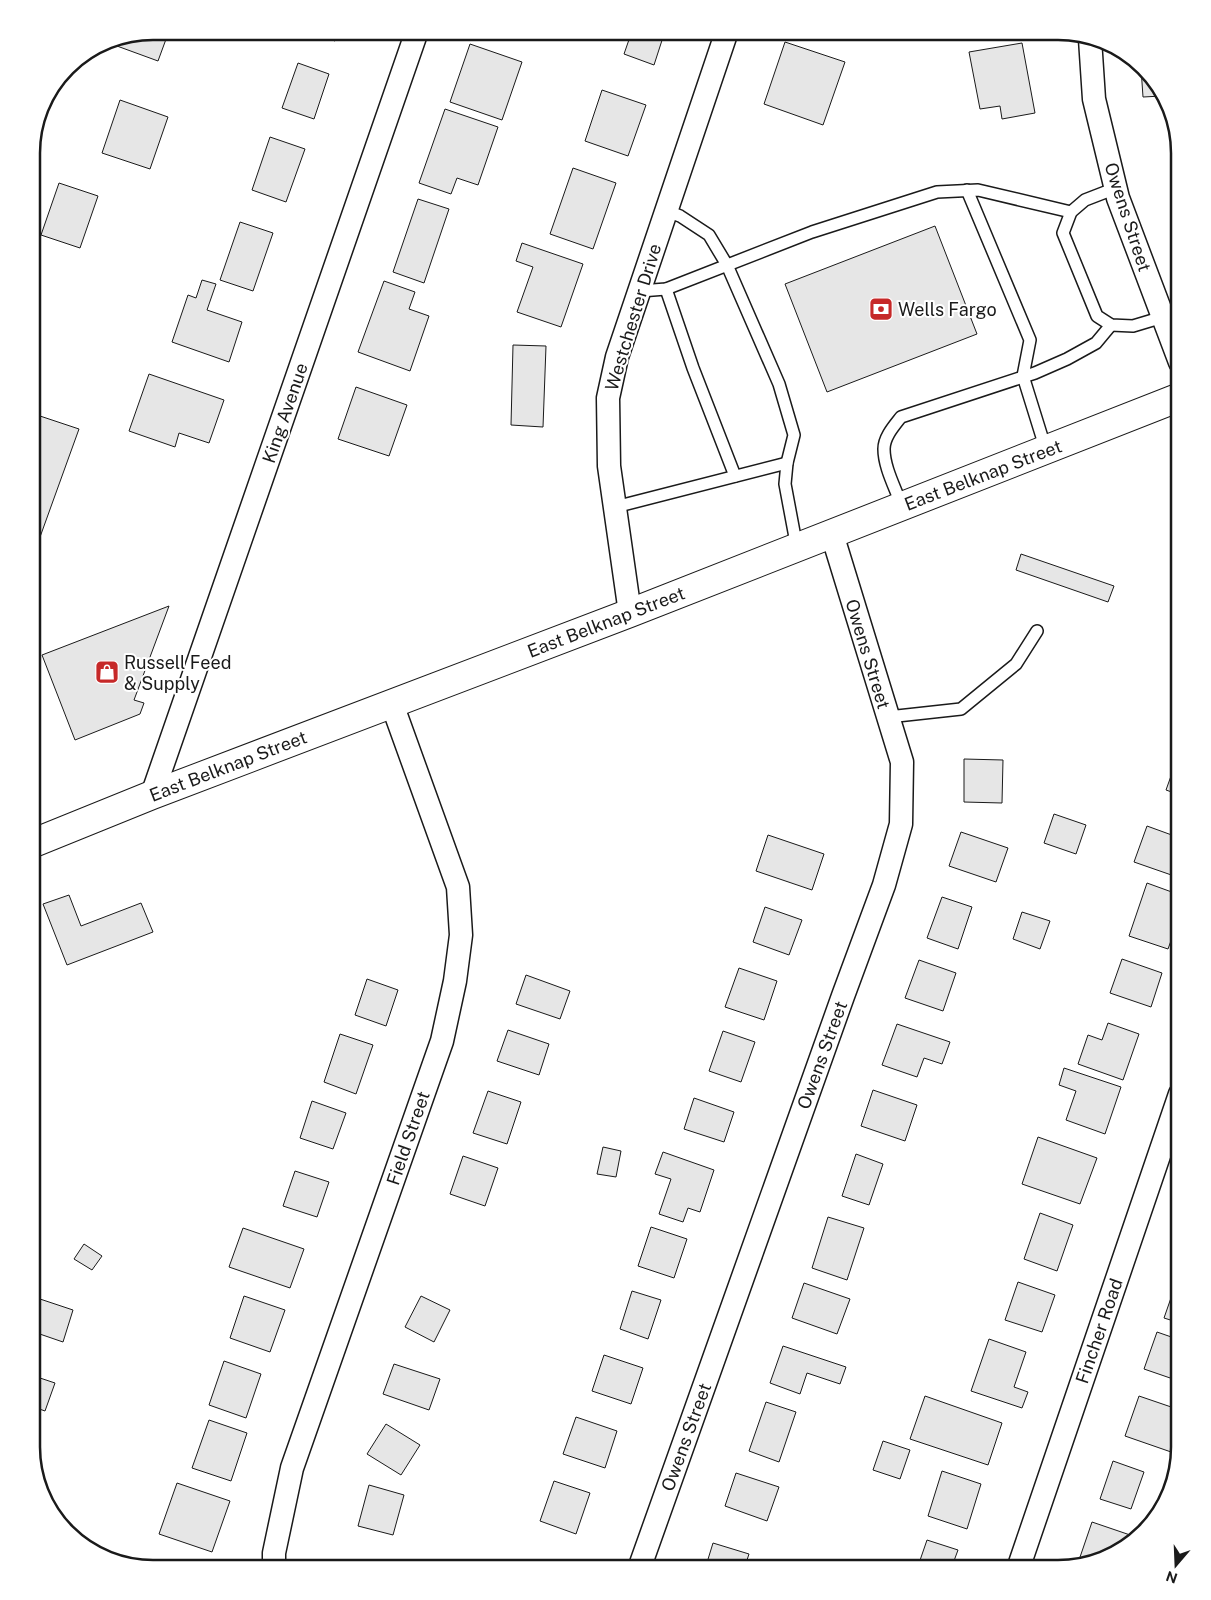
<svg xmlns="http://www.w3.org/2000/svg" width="1211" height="1600" viewBox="0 0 1211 1600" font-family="'Public Sans',sans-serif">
<rect width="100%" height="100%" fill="#fff"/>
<g fill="#e6e6e6" stroke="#1a1a1a">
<path d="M153,31H169L158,61L106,42L107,40Z"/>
<path d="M307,31H338L335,41Z"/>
<path d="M632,31H665L654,65L624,54Z"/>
<path d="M785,42L845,62L823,125L764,104Z"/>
<path d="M1022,43L1035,113L1002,119L1000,106L980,109L969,52Z"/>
<path d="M470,44L522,62L502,120L450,102Z"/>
<path d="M298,63L329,74L314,119L282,108Z"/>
<path d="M1141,68L1159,86L1162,96L1143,97Z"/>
<path d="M602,90L646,105L628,156L585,141Z"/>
<path d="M120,100L168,117L150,169L102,153Z"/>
<path d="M445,109L498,127L478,185L457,178L451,194L419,183Z"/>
<path d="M270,137L305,149L286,202L252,190Z"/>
<path d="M573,168L616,183L593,249L550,234Z"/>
<path d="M59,183L98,196L80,248L41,235Z"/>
<path d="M418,199L449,209L424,283L393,272Z"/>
<path d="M240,222L273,233L253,291L220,280Z"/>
<path d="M935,226L977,334L827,392L785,284Z"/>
<path d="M522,243L583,264L561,327L517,312L533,267L516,261Z"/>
<path d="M202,280L216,284L207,310L242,322L229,362L172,342L188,295L196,298Z"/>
<path d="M384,281L415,292L409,309L429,316L410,371L358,352Z"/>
<path d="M513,345L546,346L543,427L511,425Z"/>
<path d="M149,374L224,400L209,443L179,433L175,447L129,431Z"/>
<path d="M356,387L407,405L389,456L338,439Z"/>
<path d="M31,413L79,429L31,562Z"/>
<path d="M1021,554L1114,586L1108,602L1016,570Z"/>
<path d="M169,606L134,700L144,703L140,714L75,740L42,655Z"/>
<path d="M964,759L1003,760L1002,803L964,802Z"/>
<path d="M1176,762L1180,764V795L1166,790Z"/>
<path d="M1054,814L1086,825L1076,854L1044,843Z"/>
<path d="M1147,826L1180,838V878L1134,862Z"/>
<path d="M961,832L1008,848L996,882L949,866Z"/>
<path d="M768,835L824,854L812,890L756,871Z"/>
<path d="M1147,883L1180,895V916L1168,949L1129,936Z"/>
<path d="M69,895L81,926L141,903L153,932L67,965L43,904Z"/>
<path d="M942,897L972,907L958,949L927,938Z"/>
<path d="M765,907L802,920L789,955L753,942Z"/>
<path d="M1022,912L1050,921L1040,949L1013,939Z"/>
<path d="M1122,959L1162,973L1151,1007L1110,993Z"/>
<path d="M919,960L956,973L943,1011L905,998Z"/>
<path d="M739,968L777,981L764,1020L725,1007Z"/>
<path d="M526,975L570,991L560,1019L516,1004Z"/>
<path d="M367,979L398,990L386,1026L355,1015Z"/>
<path d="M1108,1023L1139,1034L1123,1080L1078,1064L1088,1035L1102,1040Z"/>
<path d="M897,1024L950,1042L942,1064L924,1058L917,1077L882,1065Z"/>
<path d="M508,1030L549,1044L539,1075L497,1061Z"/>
<path d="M723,1031L755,1042L741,1082L709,1071Z"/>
<path d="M340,1034L373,1045L356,1094L324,1082Z"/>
<path d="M1064,1068L1121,1087L1105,1134L1066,1120L1076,1091L1059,1085Z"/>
<path d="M873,1090L917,1105L905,1141L861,1126Z"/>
<path d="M488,1091L521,1102L507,1144L473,1133Z"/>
<path d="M694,1098L734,1112L724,1142L684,1129Z"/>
<path d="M312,1101L346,1113L333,1149L300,1138Z"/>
<path d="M1038,1137L1097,1158L1080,1204L1022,1184Z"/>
<path d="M603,1147L621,1151L616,1177L597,1174Z"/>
<path d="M663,1152L714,1170L700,1212L688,1208L683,1222L659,1214L671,1179L655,1174Z"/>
<path d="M856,1154L883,1164L869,1205L842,1196Z"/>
<path d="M463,1156L498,1168L485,1206L450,1194Z"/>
<path d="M295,1171L329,1182L317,1217L283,1206Z"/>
<path d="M1040,1213L1073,1225L1057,1271L1024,1259Z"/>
<path d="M828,1217L864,1228L847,1280L812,1268Z"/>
<path d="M651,1227L687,1239L674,1278L638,1266Z"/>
<path d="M243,1228L304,1249L290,1288L229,1267Z"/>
<path d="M84,1244L102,1256L92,1270L74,1259Z"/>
<path d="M1180,1272V1323L1164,1318Z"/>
<path d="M1018,1282L1055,1295L1042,1332L1005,1320Z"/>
<path d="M804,1283L850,1299L837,1334L792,1318Z"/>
<path d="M632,1291L661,1300L648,1339L620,1329Z"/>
<path d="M244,1296L285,1310L270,1352L230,1338Z"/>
<path d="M421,1296L450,1310L434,1342L405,1327Z"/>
<path d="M40,1299L73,1310L63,1342L31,1331V1324Z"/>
<path d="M1157,1332L1180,1340V1369L1176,1380L1144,1369Z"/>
<path d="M989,1339L1026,1352L1014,1387L1028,1392L1022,1408L971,1391Z"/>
<path d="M783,1346L846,1367L840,1384L807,1373L800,1394L770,1383Z"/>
<path d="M604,1355L643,1368L631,1404L592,1391Z"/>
<path d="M224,1361L261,1374L246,1418L209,1405Z"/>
<path d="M394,1364L440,1379L429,1410L383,1394Z"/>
<path d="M31,1375L55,1383L45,1411L31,1406Z"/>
<path d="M925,1396L1002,1423L988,1465L910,1439Z"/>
<path d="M1139,1396L1180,1410V1436L1174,1453L1125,1436Z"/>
<path d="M766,1402L796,1412L779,1462L749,1451Z"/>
<path d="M576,1417L617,1431L605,1468L563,1454Z"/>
<path d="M209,1420L247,1433L231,1481L192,1468Z"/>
<path d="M386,1424L420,1445L401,1475L367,1454Z"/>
<path d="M883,1441L910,1450L900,1479L873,1470Z"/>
<path d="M1113,1461L1144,1472L1131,1509L1100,1499Z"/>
<path d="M942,1471L981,1484L967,1529L928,1516Z"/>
<path d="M736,1473L779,1487L767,1521L725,1506Z"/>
<path d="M554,1481L590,1493L576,1534L540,1521Z"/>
<path d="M177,1483L230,1501L212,1552L159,1534Z"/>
<path d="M369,1485L404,1495L393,1535L358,1526Z"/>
<path d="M1092,1522L1136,1537L1125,1548L1078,1563Z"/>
<path d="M927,1540L958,1550L951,1569H917Z"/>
<path d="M713,1543L749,1554L744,1569H705Z"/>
</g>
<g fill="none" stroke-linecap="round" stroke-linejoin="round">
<g stroke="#1a1a1a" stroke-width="14">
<g id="service">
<path d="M1116,188L1085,200L1071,212L1063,233L1097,316L1111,325L1133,326L1163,317"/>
<path d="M967,190L1030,340L1023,376L1046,450"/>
<path d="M667,211L680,216L709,235L727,265L779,384L794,435L787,463L785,484L797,548"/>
<path d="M666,289L693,368L735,476"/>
<path d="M640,291L666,289L812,232L937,192L978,190L1071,212"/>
<path d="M615,507L787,463"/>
<path d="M902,507C896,489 884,468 884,449C884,437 894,426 901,417L1035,373L1067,359L1096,343L1111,325"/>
<path d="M888,717L961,709L1016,664L1037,631"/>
</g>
</g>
<g stroke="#1a1a1a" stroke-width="25">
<g id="minor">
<path d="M1090,39L1094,99L1118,198L1180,362"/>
<path d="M630,613L609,466L608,398L617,357L727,31"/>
<path d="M152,795L417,31"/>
<path d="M274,1569V1553L292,1468L442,1041L455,981L461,935L458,887L392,704"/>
<path d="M639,1569L843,996L884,885L901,824L902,762L832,534"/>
<path d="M1018,1569L1180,1094"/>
</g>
</g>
<g stroke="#1a1a1a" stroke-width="30">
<path id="primary" d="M31,844L152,795L630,613L1180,397"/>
</g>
<use href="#service" stroke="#fff" stroke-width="11"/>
<use href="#minor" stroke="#fff" stroke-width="22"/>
<use href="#primary" stroke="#fff" stroke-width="28"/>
</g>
<defs>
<g id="bank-square" transform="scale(1.25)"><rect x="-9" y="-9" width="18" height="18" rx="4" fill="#c62828" stroke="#fff"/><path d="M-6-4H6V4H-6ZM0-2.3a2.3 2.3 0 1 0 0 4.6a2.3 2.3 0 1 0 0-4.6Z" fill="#fff"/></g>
<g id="shop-square" transform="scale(1.25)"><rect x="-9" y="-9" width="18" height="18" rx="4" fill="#c62828" stroke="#fff"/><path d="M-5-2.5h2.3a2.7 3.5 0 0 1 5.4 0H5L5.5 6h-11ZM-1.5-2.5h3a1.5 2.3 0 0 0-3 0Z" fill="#fff"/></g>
</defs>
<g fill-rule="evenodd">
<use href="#bank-square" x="881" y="309"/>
<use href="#shop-square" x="107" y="672"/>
</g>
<g text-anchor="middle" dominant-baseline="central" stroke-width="4" stroke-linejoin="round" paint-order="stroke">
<g font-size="18" fill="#1a1a1a" stroke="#fff">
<text transform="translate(1128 217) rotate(72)">Owens Street</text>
<text transform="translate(633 317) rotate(-73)">Westchester Drive</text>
<text transform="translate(285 413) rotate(-71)">King Avenue</text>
<text transform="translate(983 475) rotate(-21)">East Belknap Street</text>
<text transform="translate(606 622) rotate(-21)">East Belknap Street</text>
<text transform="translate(868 654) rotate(73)">Owens Street</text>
<text transform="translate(228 766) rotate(-21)">East Belknap Street</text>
<text transform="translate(822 1055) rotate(-70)">Owens Street</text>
<text transform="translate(408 1138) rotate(-71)">Field Street</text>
<text transform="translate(1099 1331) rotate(-71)">Fincher Road</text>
<text transform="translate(686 1437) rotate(-70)">Owens Street</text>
</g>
<g font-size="18" fill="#1a1a1a" stroke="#fff" text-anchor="start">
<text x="898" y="309">Wells Fargo</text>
<text x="124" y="662">Russell Feed<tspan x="124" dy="21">&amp; Supply</tspan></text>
</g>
</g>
<path d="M0 0H1211V1600H0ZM153 40H1058A113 113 0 0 1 1171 153V1447A113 113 0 0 1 1058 1560H153A113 113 0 0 1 40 1447V153A113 113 0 0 1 153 40Z" fill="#fff" fill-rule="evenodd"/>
<path fill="none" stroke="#1a1a1a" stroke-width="2.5" d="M153 40H1058A113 113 0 0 1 1171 153V1447A113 113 0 0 1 1058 1560H153A113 113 0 0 1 40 1447V153A113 113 0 0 1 153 40Z"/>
<g transform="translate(1176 1565) rotate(199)" stroke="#ffffff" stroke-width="4" paint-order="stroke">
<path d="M0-4L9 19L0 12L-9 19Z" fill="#1a1a1a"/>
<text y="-8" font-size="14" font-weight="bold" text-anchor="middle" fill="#1a1a1a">N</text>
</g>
</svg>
